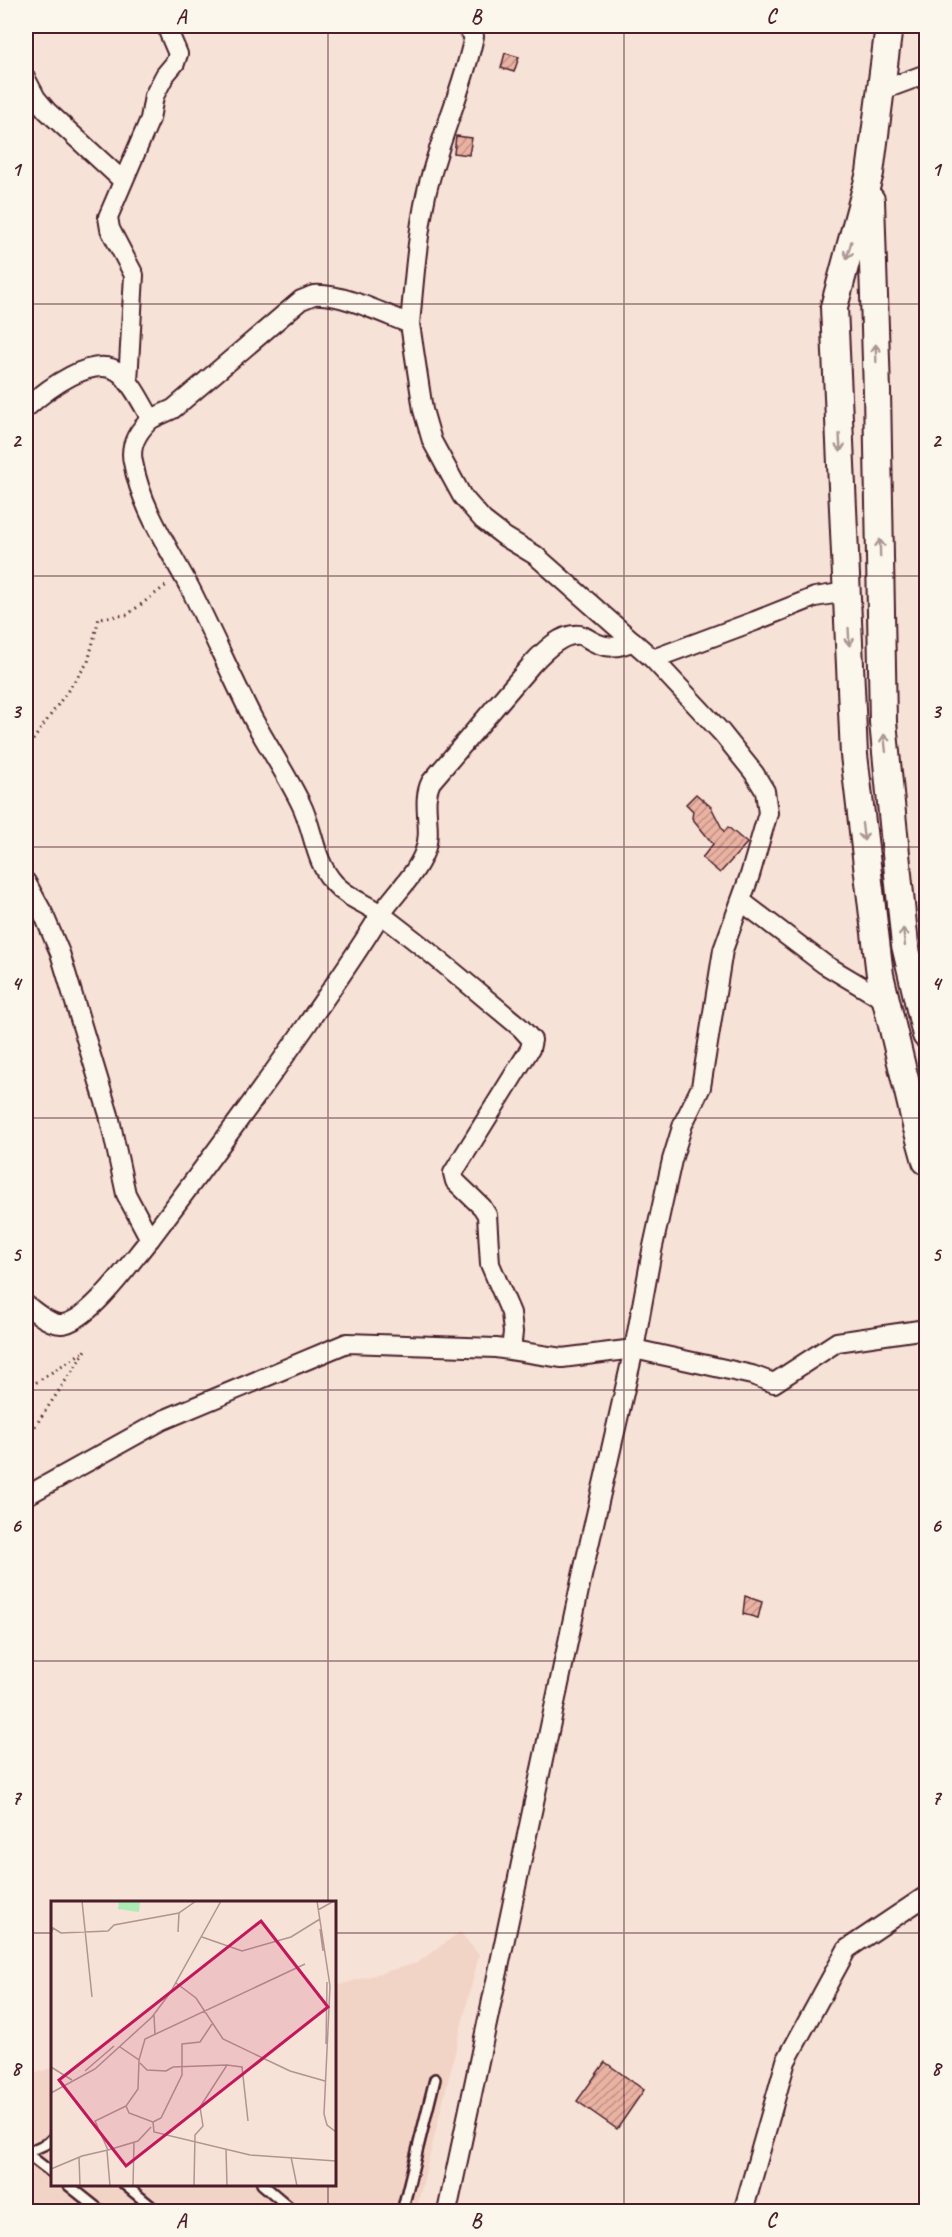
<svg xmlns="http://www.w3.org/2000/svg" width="952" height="2237" viewBox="0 0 952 2237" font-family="Caveat,sans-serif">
<defs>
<pattern id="building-hatch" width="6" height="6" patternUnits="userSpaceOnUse" patternTransform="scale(1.5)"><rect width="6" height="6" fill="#eab2a2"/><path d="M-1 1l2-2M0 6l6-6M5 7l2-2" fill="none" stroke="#c09084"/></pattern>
</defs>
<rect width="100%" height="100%" fill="#f6e2d6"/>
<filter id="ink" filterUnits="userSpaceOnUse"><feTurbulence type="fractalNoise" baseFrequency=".0167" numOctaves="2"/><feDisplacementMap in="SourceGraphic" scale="12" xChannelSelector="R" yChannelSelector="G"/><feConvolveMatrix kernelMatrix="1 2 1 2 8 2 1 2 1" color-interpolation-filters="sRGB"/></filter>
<g filter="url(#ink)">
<path fill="#f2d4c6" d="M460,1932L479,1955L416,2211L26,2212V2076L52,2068V2184H334L335,1986L417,1963Z"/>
<g fill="url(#building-hatch)" stroke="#4a1f2b" stroke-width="1.5">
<path d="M505,53L519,57L514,72L501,68Z"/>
<path d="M456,136L472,138L469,155L454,153Z"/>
<path d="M696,794L711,807L724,832L728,827L747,843L720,873L702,858L713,844L692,818L693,811L686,804Z"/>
<path d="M745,1596L762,1602L758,1618L743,1614Z"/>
<path d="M605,2062L644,2090L617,2129L577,2101Z"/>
</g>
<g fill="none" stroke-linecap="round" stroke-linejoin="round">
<g stroke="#4a1f2b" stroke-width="14">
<g id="lane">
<path d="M26,2153L52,2173"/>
<path d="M26,2153L48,2143L52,2139"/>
<path d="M67,2184L102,2212"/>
<path d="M124,2184L158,2212"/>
<path d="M262,2184L295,2212"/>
<path d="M402,2212L435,2079"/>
</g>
</g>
<g stroke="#4a1f2b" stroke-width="22">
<g id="street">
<path d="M26,79L36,98L47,111L122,180"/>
<path d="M880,91L926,74"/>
<path d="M410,324C414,281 417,238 426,195C438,141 463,90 474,36L466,26"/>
<path d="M128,382L134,275L110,229L108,217L150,119L154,96L165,75L175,63L178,54L169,33L170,26"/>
<path d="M26,408C45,391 94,352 120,373C133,384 142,404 151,419L173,409L301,300C305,299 310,296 314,295C342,293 384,314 410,324L423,410L432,441L462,496L483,520L505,537L535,555L653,659L755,621L815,597L847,592"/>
<path d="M151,419C139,430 129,445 133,462C141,508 170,550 191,590C212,632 231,675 252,717C268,747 287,775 301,804C314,830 314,861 334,883C348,899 368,904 383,916C430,951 475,990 521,1028L532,1040L530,1049L453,1173L455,1181L482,1207L487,1215L490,1264L511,1313L513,1332L511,1350"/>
<path d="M26,882L43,913L60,953L109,1115L126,1194L150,1239C132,1260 89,1322 62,1324C49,1325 35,1311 26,1305"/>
<path d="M741,901L824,964L886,1001"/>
<path d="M150,1239C203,1169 256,1098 306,1026C330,991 355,956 377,920C391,897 414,878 424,853C434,829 420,804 431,782L532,664C543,652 562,632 580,635C585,636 588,639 592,641C607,649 618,648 633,641"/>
<path d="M26,1496L163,1420L347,1343L496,1348L562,1358L634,1349L752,1375L774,1383L837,1342L926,1329"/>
<path d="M447,2212L582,1576L634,1349L652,1251L672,1160L683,1124L701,1087L723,950L750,875L768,813L765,791L754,773L722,733L653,659"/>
<path d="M743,2212L786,2061L847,1949L926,1896"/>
</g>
</g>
<g stroke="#4a1f2b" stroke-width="30">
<g id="secondary">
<path d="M889,26L870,173L834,307L854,755L880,975L916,1125L926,1161"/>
<path d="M871,200L877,392L883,722L905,945L926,1035"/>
</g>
</g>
<g stroke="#4a1f2b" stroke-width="3" stroke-dasharray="1.5 4.5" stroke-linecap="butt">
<path d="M26,750L88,662L99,618L127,615L168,584"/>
<path d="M26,1389L86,1350L26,1440"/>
</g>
<use href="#lane" stroke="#fbf7ec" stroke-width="9"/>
<use href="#street" stroke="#fbf7ec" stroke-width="18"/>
<use href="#secondary" stroke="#fbf7ec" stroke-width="26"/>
</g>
<defs><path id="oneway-shaft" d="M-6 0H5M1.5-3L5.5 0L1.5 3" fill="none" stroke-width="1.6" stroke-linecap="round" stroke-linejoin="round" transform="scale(1.5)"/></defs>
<g stroke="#ab9695">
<use href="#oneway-shaft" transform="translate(849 250) rotate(105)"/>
<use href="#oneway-shaft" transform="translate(876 353) rotate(-92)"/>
<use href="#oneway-shaft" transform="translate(840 443) rotate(87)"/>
<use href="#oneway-shaft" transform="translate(880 548) rotate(-91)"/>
<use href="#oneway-shaft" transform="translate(849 637) rotate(87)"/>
<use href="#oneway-shaft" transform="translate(885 743) rotate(-96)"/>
<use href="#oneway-shaft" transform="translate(863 832) rotate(83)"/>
<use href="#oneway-shaft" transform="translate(904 937) rotate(-96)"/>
</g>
</g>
<path fill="none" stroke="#4a1f2b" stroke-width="1.5" stroke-opacity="0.55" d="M328,26V1902M624,26V2212M26,304H926M26,576H926M26,847H926M26,1118H926M26,1390H926M26,1661H926M26,1933H52M334,1933H926M328,2184V2212"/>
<g transform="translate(51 1901)">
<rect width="285" height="285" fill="#f6e2d6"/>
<path d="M68,0H89L88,11L67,8Z" fill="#acecb4"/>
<path fill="none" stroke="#b19492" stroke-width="1.5" d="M31,0L41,96M266,0L279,85L273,213L276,224L285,231M267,9L283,0M269,28L272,50M127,31L128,12L145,0M0,33L2,27L10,32L57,30L63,24L128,12M151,36L191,50L240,36L269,18M125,82L145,97L172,138L239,170L274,180M103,114L104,134M275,143L276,81M69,146L88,159L87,188L75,205L78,212L102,221L103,231L199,254L285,260M88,159L94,138L254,63M89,162L96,169L115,170L122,166L176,164M0,166L21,179M34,170L63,145M0,192L44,168L101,116L119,92L170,0M102,221L110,217L131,174V143L149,141L161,123M175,248L176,285M57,249L87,240L100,226M56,250L59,285M28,256L29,285M240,256L246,285M0,268L31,255L57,249L44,220L75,205M82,285L83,241M143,285L144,234L152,225L149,206L176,164L191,166L197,220"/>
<path fill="#c2185b" fill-opacity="0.15" stroke="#c2185b" stroke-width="3" d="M210,20L277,106L75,265L8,179Z"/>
<rect width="285" height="285" fill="none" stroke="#4a1f2b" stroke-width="3"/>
</g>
<rect width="952" height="2237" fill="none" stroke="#fbf7ec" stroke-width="66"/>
<rect x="33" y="33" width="886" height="2171" fill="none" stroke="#4a1f2b" stroke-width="2"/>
<g font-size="20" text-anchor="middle" font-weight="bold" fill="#4a1f2b">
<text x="181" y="23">A</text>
<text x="476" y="23">B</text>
<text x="771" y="23">C</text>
<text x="16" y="176">1</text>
<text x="936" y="176">1</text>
<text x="16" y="447">2</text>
<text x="936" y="447">2</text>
<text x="16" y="718">3</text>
<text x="936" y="718">3</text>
<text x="16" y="990">4</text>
<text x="936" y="990">4</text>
<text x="16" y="1261">5</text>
<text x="936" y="1261">5</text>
<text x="16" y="1532">6</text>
<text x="936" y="1532">6</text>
<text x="16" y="1804">7</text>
<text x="936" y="1804">7</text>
<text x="16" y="2075">8</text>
<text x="936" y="2075">8</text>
<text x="181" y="2227">A</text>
<text x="476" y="2227">B</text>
<text x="771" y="2227">C</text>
</g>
</svg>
